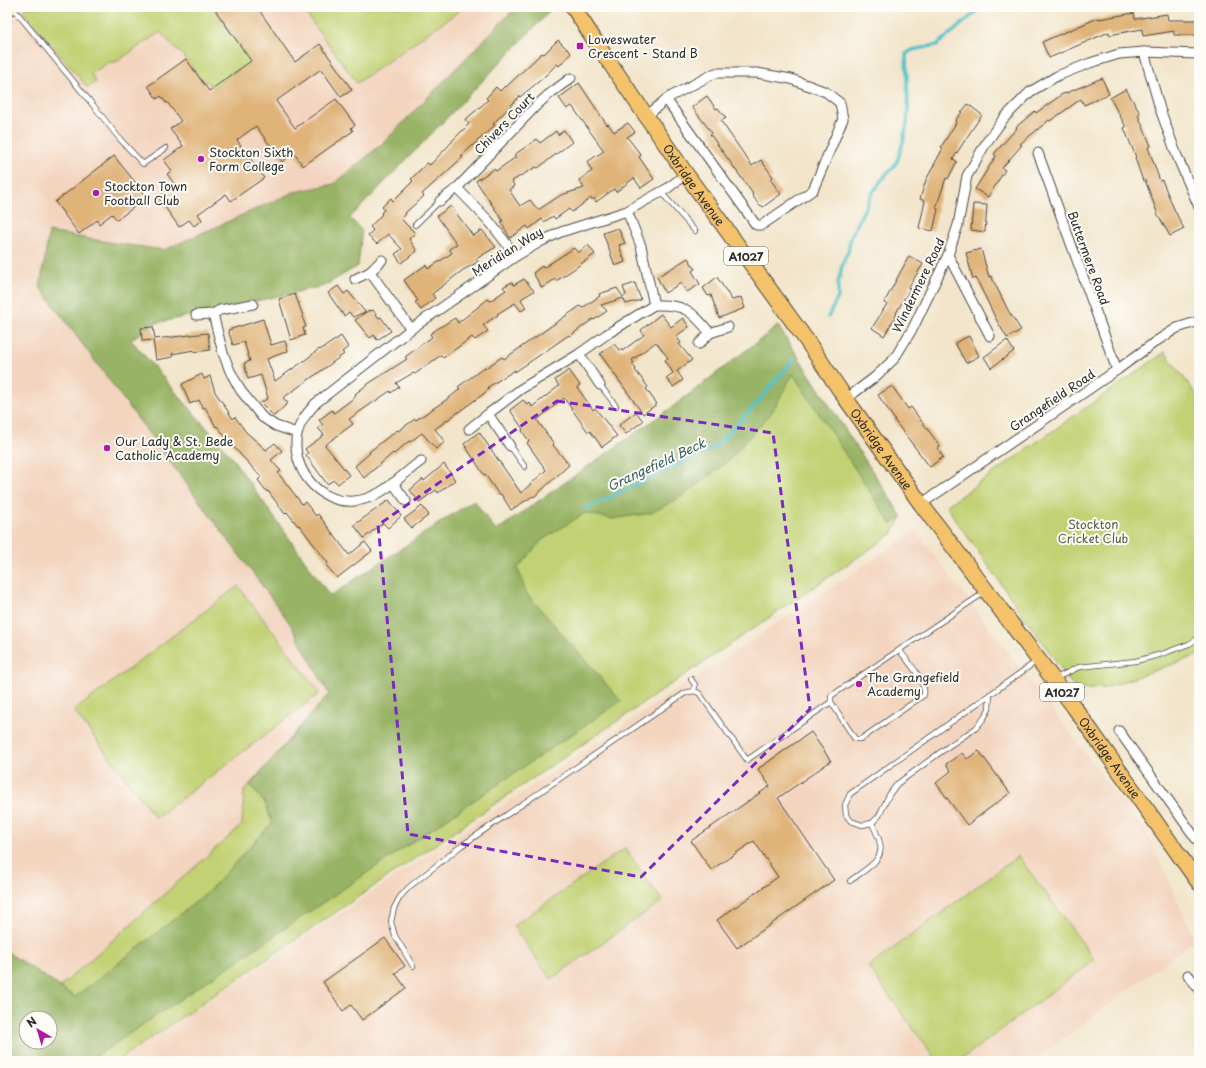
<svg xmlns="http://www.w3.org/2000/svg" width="1206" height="1068" viewBox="0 0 1206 1068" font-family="'Playpen Sans',sans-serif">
<rect width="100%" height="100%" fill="#fdfcf7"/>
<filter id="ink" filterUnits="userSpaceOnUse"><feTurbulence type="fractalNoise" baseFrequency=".025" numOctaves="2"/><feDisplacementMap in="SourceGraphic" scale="8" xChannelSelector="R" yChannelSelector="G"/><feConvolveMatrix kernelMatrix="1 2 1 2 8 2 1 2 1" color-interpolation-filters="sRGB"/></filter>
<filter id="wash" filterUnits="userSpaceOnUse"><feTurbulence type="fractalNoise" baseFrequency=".012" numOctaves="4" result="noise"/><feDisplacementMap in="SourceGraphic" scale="16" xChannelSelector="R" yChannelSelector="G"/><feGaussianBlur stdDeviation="0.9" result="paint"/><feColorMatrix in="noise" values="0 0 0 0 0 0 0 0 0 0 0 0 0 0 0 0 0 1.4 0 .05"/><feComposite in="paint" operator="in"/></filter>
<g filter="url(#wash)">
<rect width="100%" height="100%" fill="#f2e5cb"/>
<g fill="#f3d4be">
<path d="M26,7H550L345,208L85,300L330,596L329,694L244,791L242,825L60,987L7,952V25Z"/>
<path d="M916,531L1149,837L1195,940L1033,1061H118Z"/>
</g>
<g fill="#c1d173" stroke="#767e4f" fill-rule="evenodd">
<path d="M26,7H213L253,64L238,70L213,88L207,81L203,82L186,59L160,32L116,62H109L91,74L96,82L88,88L23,11Z"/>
<path d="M301,7H456L459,11L357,83Z"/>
<path d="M778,326L902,517L892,534L117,1061H7V952L60,987L242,825L244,791L329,694L496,531L674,406ZM26,1018H50V1042H26Z"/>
<path d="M1165,352L1199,398V655L1105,688L1076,690L946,506Z"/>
<path d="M238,586L320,693L156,818L74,711Z"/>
<path d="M625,848L662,901L551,979L513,926Z"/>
<path d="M1018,856L1095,960L959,1061H937L868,967Z"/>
</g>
<path fill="#98b365" stroke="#626f48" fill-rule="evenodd" d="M516,7H552L553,8L350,218L362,231L358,266L324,286L152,324L131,340L230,455L330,596L474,500L496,531L674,406L778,326L902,517L891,524L793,374L772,412L727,462L683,496L651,513L612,519L585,513L542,540L518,568L526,593L621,701L89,1061H7V952L75,997L206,894L272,823L265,803L250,785L329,694L289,622L40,287L49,232L114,243L164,250L294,192L334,184L384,142ZM26,1018H50V1042H26Z"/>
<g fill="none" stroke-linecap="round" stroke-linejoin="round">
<g stroke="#53c1c8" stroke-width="3.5">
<path d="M828,317L838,297V283L843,262L848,252L851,236L873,192L886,174L893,168L898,159L903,142L907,124L908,108L906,54L912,50L937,45L982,7"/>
<path d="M585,509L715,447L757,403L794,359"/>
</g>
</g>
<g id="blocks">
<g fill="#e0b479">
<path d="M213,7H257L295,62L320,44L352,90L341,97L321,69L276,101L295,128L336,99L355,125L351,128L353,131L303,166L294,153L282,162L256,126L237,140L264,178L231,201L226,194L198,214L202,220L194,226L189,220L179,227L158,197L175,185L167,174L172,171L164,160L183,146L170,129L181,121L167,102L166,103L161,96L157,99L148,86L186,59L209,91L251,61Z"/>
<path d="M1134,13L1135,19L1167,14L1168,20H1198V35H1174V31L1143,36L1142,29L1109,35V32L1049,58L1042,42L1098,18L1099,19Z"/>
<path d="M558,40L571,53L559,66L557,64L543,78L520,97V96L493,124L495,125L461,156L463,157L422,194L424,196L405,213L406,214L401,219L415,233L409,239L417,251L401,263L395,254L402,249L388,234L377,244L368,236L373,230L370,227L382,214L381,213L384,210L382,207L391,198L393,201L413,181L411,179L427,163L430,165L452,142V141L469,124L465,120L488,100L486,98L496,87L500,91L505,86L506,87L542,53L544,54Z"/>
<path d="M1102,78L1109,94L1084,105L1081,99L1050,121L1049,120L1020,144L1022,145L1002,168L1005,170L988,197L975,189L996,156L994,154L1017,128L1016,127L1035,111L1036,113L1064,93V94Z"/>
<path d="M579,83L607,125L608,124L614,132L628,123L635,132L627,137L641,155L639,157L654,179L641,188L634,178L616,192L614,189L596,202L594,198L592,200L591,198L572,212L569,209L555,219L553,216L544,222L542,219L529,229L527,226L510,238L501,222L503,221L476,181L494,169L496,171L516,157L514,155L537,139L540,143L556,131L558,135L564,130L572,142L538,168L536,167L512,181L514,186L509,190L520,206L530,200L538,210L561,195L584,188L579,180L592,171L587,162L604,151L572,106L567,109L559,98Z"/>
<path d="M1126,89L1140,113L1138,115L1151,146L1148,147L1160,181L1162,180L1174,209L1184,229L1170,236L1158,215L1145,180L1143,181L1135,158L1136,157L1124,128L1126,127L1110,98Z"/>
<path d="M707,96L716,109L718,108L726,118L721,121L752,166L761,160L773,177L770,179L781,194L763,207L761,205L760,206L752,195L753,194L710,134L712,133L692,107Z"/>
<path d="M968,104L982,115L971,131L953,159L957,161L948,179L946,178L936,208L938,209L933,231L919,228L925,201L920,199L926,180L943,148L941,147L956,123L955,121Z"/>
<path d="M114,156L147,197L117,220L112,214L99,224L97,220L79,234L55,202Z"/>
<path d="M973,204L987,205L985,232L971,230Z"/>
<path d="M451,206L473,236L482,230L496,247L476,259L478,262L463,270L432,294L435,298L421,310L415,302L418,301L404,280L426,265L428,269L452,253L449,249L457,244L437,216Z"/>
<path d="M618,228L625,243L619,245L625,262L615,266L603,233Z"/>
<path d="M588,245L595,254L571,271L556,281L555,279L542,288L533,273L542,266L543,268L574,248L578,253Z"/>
<path d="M981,249L989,277L991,276L1009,312L1021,330L1007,338L996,319L976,278L973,279L966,253Z"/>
<path d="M909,256L923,264L908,288L910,289L896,313L897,314L884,336L872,328L887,304L884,303Z"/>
<path d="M688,258L695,269L692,271L700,284L687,292L681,283L665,293L657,277Z"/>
<path d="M717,277L732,300L741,297L745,308L719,318L711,295L708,296L703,288Z"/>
<path d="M524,279L534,291L521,299L526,308L521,311L515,303L497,314L498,315L483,325L488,331L475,340L472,337L443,358L441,355L415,374L413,373L396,383L399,387L391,393L390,391L349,419L353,424L325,445L349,475L338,484L334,480L327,484L306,455L308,453L305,449L324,435L318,428L323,425L319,420L332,410L334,413L350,401L356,396L355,394L368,384L407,359L405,357L432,337L430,334L437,329L455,318L458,323L488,299L490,301L506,290L503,287L512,282L514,285Z"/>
<path d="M635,283L641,300L626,304L623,298L601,305L607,311L594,320L593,319L570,336L569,335L515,372V370L488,387L489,389L482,395L435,429L445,442L436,449L422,433L410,442L409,441L394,454L393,453L364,478L355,466L370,453L369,452L397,430L398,431L415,419L416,420L449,398L460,389L458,387L485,367L486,368L502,357L504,359L580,306L582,308L600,296L599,294L617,288L623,297L626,295L623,287Z"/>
<path d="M338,286L344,294L348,291L365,312L353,317L349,312L344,316L328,293Z"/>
<path d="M295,294L303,316H302L306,327L303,328L305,335L291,340L279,299Z"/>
<path d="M369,310L370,311L373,310L379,318L381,317L391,331L377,340L374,335L370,338L355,320Z"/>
<path d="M661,314L671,327L683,318L689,327L676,336L681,343L679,344L692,360L677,371L683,380L673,387L666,378L673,373L665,360L668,358L656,342L632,360L634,363L632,364L636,369L635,370L648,387L646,389L657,404L643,414L600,354L614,344L619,350L621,349L622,351L644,335L641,330Z"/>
<path d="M263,319L271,345L285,341L288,351L267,359L275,381L304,361L319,349L320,350L341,336L348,347L342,352L344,354L325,368L283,398L288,403L274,416L261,403L268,398L261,375L248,379L244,363L250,361L244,342L233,345L228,330Z"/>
<path d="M153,327L155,339L208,333L210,350L194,352V350L172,354L173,357L156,360L153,340L142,341L141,328Z"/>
<path d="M969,336L979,356L966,363L955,343Z"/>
<path d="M1007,340L1014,351L991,368L984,357Z"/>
<path d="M569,370L580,385L577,387L593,410L595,408L617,436L602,447L590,431L588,432L564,398L537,420L554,444L553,445L569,465L534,497L533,496L511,510L501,494L499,495L485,474L484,475L464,444L479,432L521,493L546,470L527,443L529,441L522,431L523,429L510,410L523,400L528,405L530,403L532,407L559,386L555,380Z"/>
<path d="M202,374L204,379L210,376L215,392L222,402L233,419L235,417L246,432L266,450L275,443L282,451L271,460L281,471L278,473L302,504L305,502L316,516L318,514L349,555L365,542L372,551L337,578L326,565L328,563L299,525L298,526L287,512L285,514L268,491L267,492L258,480L261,477L230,443L217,426L216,427L205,407L203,408L199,400L190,404L182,384Z"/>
<path d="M892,386L908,409L911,407L940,446L937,448L943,457L930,467L894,420H895L878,395Z"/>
<path d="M636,412L643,421L626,434L619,425Z"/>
<path d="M444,464L455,480L438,493L436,490L419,502L410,490L423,479L424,481Z"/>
<path d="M389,500L401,516L388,528L383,523L364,538L354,525Z"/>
<path d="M422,506L429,515L412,528L404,519Z"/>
<path d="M811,732L831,761L778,798L834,880L737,948L717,920L778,877L754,841L711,870L691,841L770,786L758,769Z"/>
<path d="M979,751L1010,793L967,825L936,783L951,771L946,764L962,753L967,759Z"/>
<path d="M385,938L405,966L395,973L406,988L362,1020L351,1005L343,1011L323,982Z"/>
</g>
</g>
</g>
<g filter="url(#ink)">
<use href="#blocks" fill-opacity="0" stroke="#494743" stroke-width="1"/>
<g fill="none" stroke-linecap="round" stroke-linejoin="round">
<g stroke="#494743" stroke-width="6">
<g id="lane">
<path d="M12,7L93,105L119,138L143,164L166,148"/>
<path d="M661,192L695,231"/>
<path d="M415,225L440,201"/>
<path d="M600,385L616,406"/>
<path d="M510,446L525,467"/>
<path d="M899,650C907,660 927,682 924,695L861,739H855L831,702V696L985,592"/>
<path d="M1056,678L1079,667L1136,661L1162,654L1189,644L1199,638"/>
<path d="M691,679L695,685L694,691"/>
<path d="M990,694L989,709L984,718L976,728L949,746L897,784L889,795L879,816L872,823L862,825L851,821L846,815L845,805L850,794L1037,661"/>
<path d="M850,881C861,872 885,861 880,844C879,837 875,830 872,823"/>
<path d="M413,966L395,936L391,922L394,908L400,897L409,887L461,846L685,693L694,691L699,693L747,760L831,702"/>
</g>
</g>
<g stroke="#494743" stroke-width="11">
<g id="street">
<path d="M1144,52L1160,109L1177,156L1199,207"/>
<path d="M647,116L666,99L715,73H757L791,79L826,92L840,103L843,119L813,190L762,225H756L666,99"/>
<path d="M1038,153L1117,370"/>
<path d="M457,188L536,106L548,95L571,78"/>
<path d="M440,201L457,188L489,221L516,256"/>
<path d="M948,255L990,336"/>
<path d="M370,272L411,329"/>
<path d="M355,279L370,272L382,260"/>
<path d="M253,304L220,310L213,314L223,353L230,371L241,391L262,417L276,426L297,433"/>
<path d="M654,305C685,304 691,310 710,333L728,327"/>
<path d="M196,315L213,314"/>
<path d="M699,344L710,333"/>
<path d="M579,354L600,385"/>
<path d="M846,399L875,377L894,359L913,328L948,255L958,225L967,176L986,143L1004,118L1030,92L1057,76L1090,63L1119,54L1144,52L1199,54"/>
<path d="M469,429L488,414"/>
<path d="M510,446L488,414L521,389L579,354L607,334L654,305L641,246L627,211"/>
<path d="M421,461C400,476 381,499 354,501C318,504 290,467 297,434C300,421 308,412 316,403L411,329L516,256L540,242L561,232L627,211L668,188L686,174"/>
<path d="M393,483L406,501"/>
<path d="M921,504L1117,370L1155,342L1177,328L1199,321"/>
<path d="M1119,731L1199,843"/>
<path d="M1188,975L1199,989"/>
</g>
</g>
<g stroke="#494743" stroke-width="15">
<path id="secondary" d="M7,10L11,7"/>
</g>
<g stroke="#494743" stroke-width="17">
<g id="primary">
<path id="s1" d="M573,7L603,53L686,174L807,341L846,399L921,504L1074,707L1199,883"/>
</g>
</g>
<use href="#lane" stroke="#fff" stroke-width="4.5"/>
<use href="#street" stroke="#fff" stroke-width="9"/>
<use href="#secondary" stroke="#fae7c3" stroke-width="13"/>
<use href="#primary" stroke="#f3c26a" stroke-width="15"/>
</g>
</g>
<path fill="none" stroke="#7b2cbf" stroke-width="3" stroke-dasharray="8 5" stroke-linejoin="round" d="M557,401L773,433L810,709L641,877L408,834L378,525Z"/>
<g fill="#b5179e" stroke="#fdfcf7" stroke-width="1.5">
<rect x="576" y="42" width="8" height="8" rx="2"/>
<circle cx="201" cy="159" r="4"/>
<circle cx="96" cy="193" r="4"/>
<circle cx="107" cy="448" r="4"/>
<circle cx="859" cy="684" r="4"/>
</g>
<g text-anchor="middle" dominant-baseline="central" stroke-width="4" stroke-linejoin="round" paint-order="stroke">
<g fill="#fdfcf7" stroke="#6a6a68" stroke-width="1">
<rect x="724" y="247" width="44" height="18" rx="3"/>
<rect x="1040" y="683" width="44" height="18" rx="3"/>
</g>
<g font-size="11" font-weight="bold" fill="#2b2b2b">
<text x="746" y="256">A1027</text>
<text x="1062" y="692">A1027</text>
</g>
<g font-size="12" fill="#2b2b2b" stroke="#fdfcf7" text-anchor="start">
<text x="588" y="39">Loweswater<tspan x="588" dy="14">Crescent - Stand B</tspan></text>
<text x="209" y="152">Stockton Sixth<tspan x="209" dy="14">Form College</tspan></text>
<text x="104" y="186">Stockton Town<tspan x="104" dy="14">Football Club</tspan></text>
<text x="115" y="441">Our Lady &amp; St. Bede<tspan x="115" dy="14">Catholic Academy</tspan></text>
<text x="867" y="677">The Grangefield<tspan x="867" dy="14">Academy</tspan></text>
</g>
<g font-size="12" fill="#2b2b2b" stroke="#fdfcf7">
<text transform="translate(504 123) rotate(-46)">Chivers Court</text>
<text stroke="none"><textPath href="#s1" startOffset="215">Oxbridge Avenue</textPath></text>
<text transform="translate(507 251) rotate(-32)">Meridian Way</text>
<text transform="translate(1089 258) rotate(70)">Buttermere Road</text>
<text transform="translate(918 285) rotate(-64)">Windermere Road</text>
<text transform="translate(1052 400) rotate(-34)">Grangefield Road</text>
<text stroke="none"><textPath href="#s1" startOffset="539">Oxbridge Avenue</textPath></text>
<text stroke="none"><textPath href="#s1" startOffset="923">Oxbridge Avenue</textPath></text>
</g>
<g font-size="12" fill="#585d41" stroke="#fdfcf7">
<text x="1093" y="524">Stockton<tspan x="1093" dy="14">Cricket Club</tspan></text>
</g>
<g font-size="13" font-style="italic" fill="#396062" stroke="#fdfcf7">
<text transform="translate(656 464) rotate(-25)">Grangefield Beck</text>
</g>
</g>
<rect width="1206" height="1068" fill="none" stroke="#fdfcf7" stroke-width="24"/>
<g transform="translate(38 1030) rotate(322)"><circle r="19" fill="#fdfcf7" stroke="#a9a8a5"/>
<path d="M0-3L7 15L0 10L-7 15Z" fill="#b5179e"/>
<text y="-6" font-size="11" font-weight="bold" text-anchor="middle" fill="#2b2b2b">N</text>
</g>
</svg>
